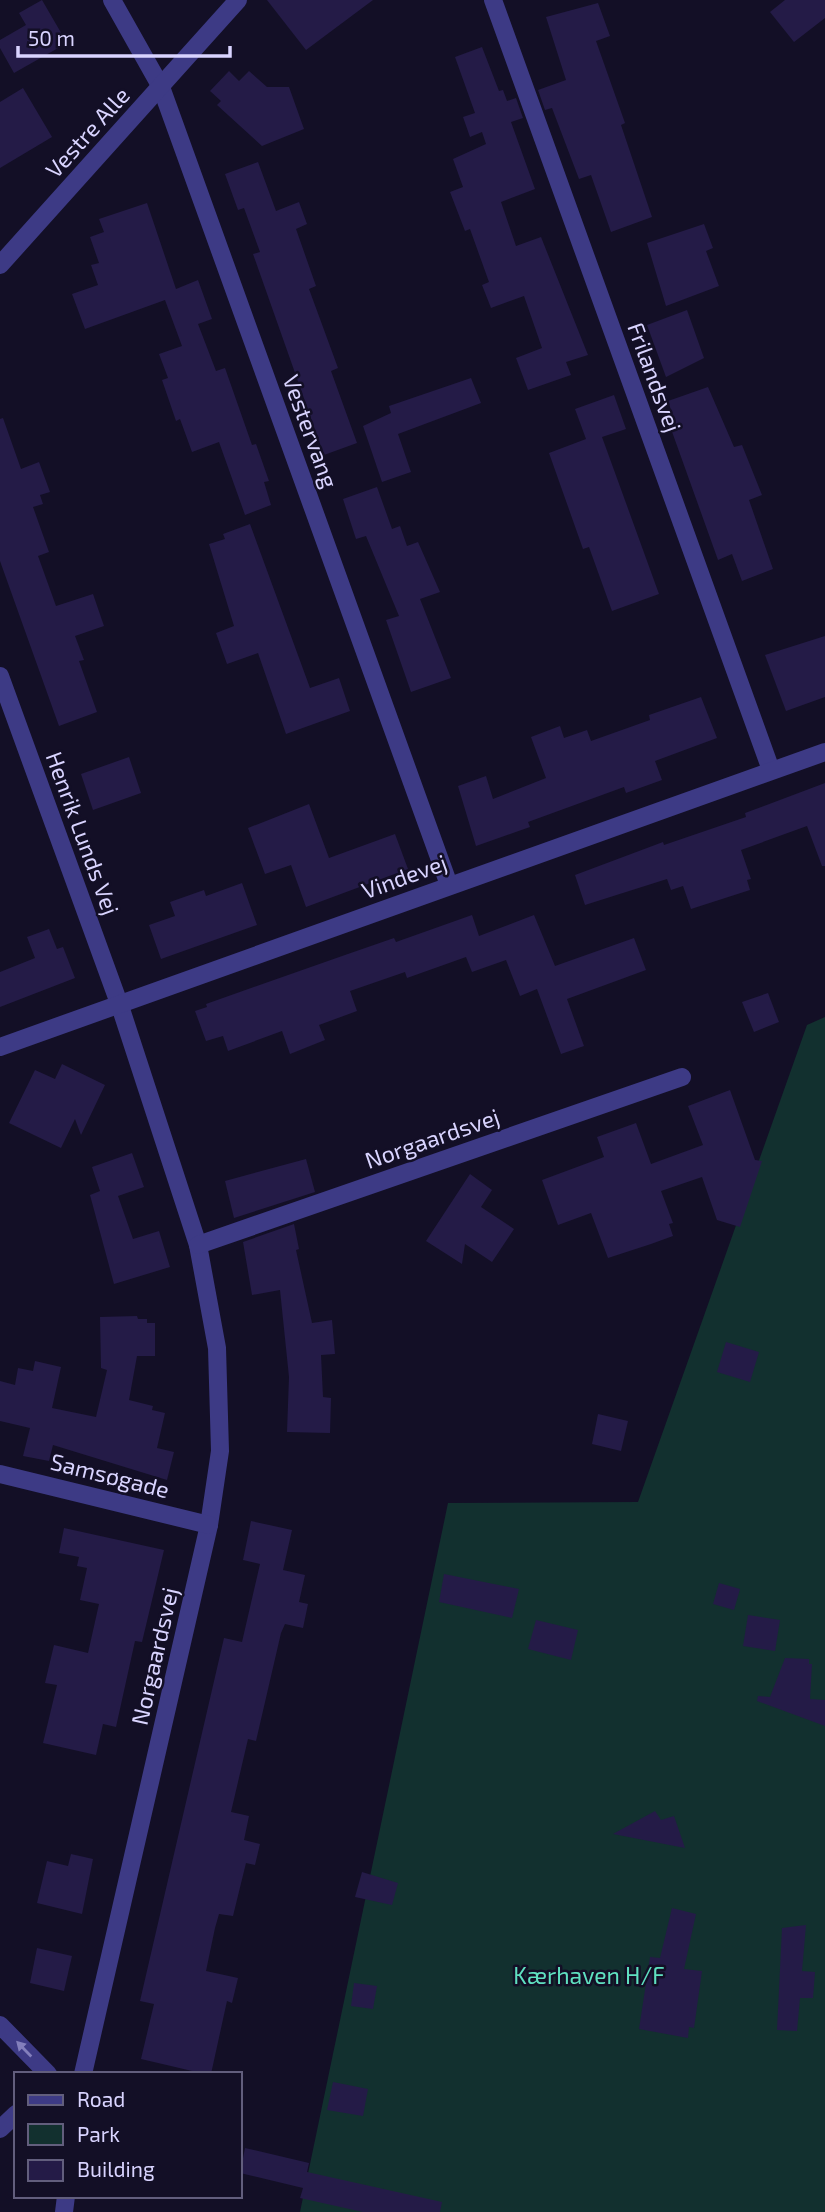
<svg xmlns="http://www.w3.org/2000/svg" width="825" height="2212" viewBox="0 0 825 2212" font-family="'Exo 2',sans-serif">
<rect width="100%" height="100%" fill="#130f26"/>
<path fill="#12302f" d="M825,1017V2212H300L448,1503L638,1502L807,1025Z"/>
<g fill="#241b47">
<path d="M42,0L67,43L14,73L0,48V40L26,25L19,13Z"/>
<path d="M267,0H373L306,50Z"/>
<path d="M785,0H825V18L794,42L770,12Z"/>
<path d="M598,3L610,36L596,41L625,123L621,125L652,217L611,232L591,175L579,179L552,108L545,110L538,90L566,80L546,17Z"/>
<path d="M482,47L499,91L503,90L507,101L516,98L523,118L511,122L535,189L501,202L516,246L541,237L588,355L566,362L571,375L528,390L516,358L542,348L524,296L491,308L482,285L489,282L470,229L465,231L450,192L463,187L453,159L486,144L482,132L470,137L463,117L475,113L455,57Z"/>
<path d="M229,71L239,81L249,71L267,87H289L304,129L262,146L217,105L221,101L210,91Z"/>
<path d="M23,88L52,137L0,168V102Z"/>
<path d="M258,162L276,211L299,202L307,224L296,229L316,286L309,289L338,368L331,371L357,443L324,455L253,254L260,252L244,208L238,210L225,174Z"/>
<path d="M147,203L176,289L198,280L212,319L198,324L216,371L225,368L252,445L256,444L269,481L264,482L271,505L245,515L219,442L192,452L180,419L176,421L162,380L168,378L159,354L182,346L165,300L85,329L72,294L98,285L91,265L99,263L90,237L104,232L99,219Z"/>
<path d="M704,224L713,248L706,251L719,286L666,306L647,243Z"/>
<path d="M687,310L704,358L666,377L647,325Z"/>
<path d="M471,378L481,403L398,434L411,472L382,482L363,426L391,413L389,406Z"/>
<path d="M708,387L734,447L742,445L762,495L749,500L773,569L742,581L732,554L718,560L666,415L672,413L668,401Z"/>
<path d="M614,395L626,429L602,437L659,594L612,611L589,547L583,549L549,453L586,439L575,409Z"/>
<path d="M3,418L21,469L39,462L50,492L40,495L43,504L33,507L49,552L38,556L56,606L93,594L104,626L75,636L84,660L79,661L97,712L59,726L0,561V419Z"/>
<path d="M377,487L392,529L400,526L407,546L418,542L440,592L420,599L451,678L411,692L386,620L399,616L366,536L356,539L343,499Z"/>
<path d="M250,524L310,688L339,678L350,711L286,734L258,653L227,664L216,633L234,626L209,544L225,539L223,534Z"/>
<path d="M825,636V697L786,711L765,655Z"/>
<path d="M701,697L717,738L655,761L662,780L626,793L624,787L528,822L530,827L476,846L458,786L486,776L493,799L546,778L531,737L560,726L564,738L587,730L591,741L650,720L649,715Z"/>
<path d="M129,757L141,793L93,810L81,774Z"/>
<path d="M825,783V866H822L807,826L741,850L751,879L747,880L750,890L691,909L683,886L671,890L667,879L585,905L575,875L663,842L664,845L746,817L745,813Z"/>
<path d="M309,804L329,858L395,834L408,869L306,907L291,865L265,874L248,828Z"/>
<path d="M242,883L257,925L161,959L149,925L175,916L170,902L204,890L206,896Z"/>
<path d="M472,915L479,936L534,915L555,966L634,938L646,970L567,999L584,1046L561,1054L537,989L520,996L506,960L472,972L466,957L407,978L405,972L350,991L357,1011L319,1025L325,1040L290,1054L282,1031L228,1051L223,1036L206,1041L195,1011L207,1007L206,1004L345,955L394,938L396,942Z"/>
<path d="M49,929L57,949L63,947L75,978L0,1007V972L35,958L27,937Z"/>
<path d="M768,993L779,1022L754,1032L742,1002Z"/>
<path d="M62,1064L105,1085L81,1135L75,1119L61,1148L9,1123L35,1070L55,1079Z"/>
<path d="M730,1090L755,1160L762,1161L740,1227L717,1220L702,1177L661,1191L673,1223L669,1224L673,1236L651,1244L608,1258L591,1213L558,1225L542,1180L604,1157L597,1137L636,1123L651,1164L703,1145L688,1106Z"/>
<path d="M132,1153L144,1187L118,1196L133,1239L159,1231L170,1267L114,1284L90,1195L100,1191L92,1167Z"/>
<path d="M306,1159L315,1192L234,1218L225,1181Z"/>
<path d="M470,1174L492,1190L481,1207L514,1229L492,1262L465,1244L462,1264L426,1241Z"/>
<path d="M294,1224L299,1249L296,1250L312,1323L332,1320L335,1354L321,1355L323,1397L331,1398L330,1433L287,1432L289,1377L280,1290L252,1295L243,1242Z"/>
<path d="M137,1316L138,1319H147V1323H155V1356H137L129,1400L153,1406L152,1410L165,1413L157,1448L174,1452L167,1480L53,1445L49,1461L23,1456L30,1428L0,1421V1381L15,1385L18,1368L33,1371L35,1361L61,1367L52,1408L96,1417L107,1370L101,1368L100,1317Z"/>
<path d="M726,1342L759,1352L750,1382L717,1372Z"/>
<path d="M598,1414L628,1421L621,1451L592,1444Z"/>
<path d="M251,1521L292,1530L283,1570L305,1575L299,1602L308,1604L303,1628L285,1624L281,1633L256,1741L248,1739L231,1812L249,1816L244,1840L260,1844L255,1865L246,1863L233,1916L219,1914L215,1928L206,1971L238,1978L232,2003L227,2001L211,2074H205L141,2059L154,2004L140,2001L224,1638L242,1642L260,1564L243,1560Z"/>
<path d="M64,1528L164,1550L142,1642L135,1641L116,1727L103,1724L96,1755L43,1743L57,1685L45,1683L54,1645L88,1653L99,1604L80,1600L87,1568L77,1566L79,1557L59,1553Z"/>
<path d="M444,1574L519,1589L512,1618L439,1602Z"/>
<path d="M719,1583L740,1589L734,1610L713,1604Z"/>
<path d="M748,1615L780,1620L775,1651L743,1646Z"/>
<path d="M536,1620L578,1630L571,1660L528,1649Z"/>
<path d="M785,1658L809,1659V1664H812L810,1699L825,1700V1726L757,1701L758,1696L770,1697Z"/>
<path d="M655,1811L661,1820L674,1816L685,1848L613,1834Z"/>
<path d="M71,1854L93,1859L82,1914L37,1903L47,1861L68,1866Z"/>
<path d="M362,1872L398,1883L392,1905L355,1897Z"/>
<path d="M672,1908L696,1914L684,1969L702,1971L694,2028L689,2027L688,2038L639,2029L650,1957L660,1958Z"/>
<path d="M806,1925L802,1971L815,1972L813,1998H800L797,2031L777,2030L782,1928Z"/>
<path d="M37,1948L72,1956L64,1991L30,1983Z"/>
<path d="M354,1983L377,1986L373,2009L351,2006Z"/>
<path d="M333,2082L368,2089L363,2116L327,2110Z"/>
<path d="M245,2148L309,2163L307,2172L442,2202L440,2212H363L300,2198L303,2188L240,2173Z"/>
</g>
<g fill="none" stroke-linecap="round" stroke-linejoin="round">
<g stroke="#3d3a85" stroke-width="18">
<path d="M112,0L161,87L449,885"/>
<path d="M493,0L771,770"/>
<path d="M0,265L238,0"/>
<path d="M0,676L120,1006L198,1245L217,1348L220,1451L209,1525L83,2074"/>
<path d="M198,1245L682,1077"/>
<path d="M0,1474L209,1525"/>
<path d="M0,2025L48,2074"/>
<path d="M0,2129L16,2114"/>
<path d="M64,2212L66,2196"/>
</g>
<path stroke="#3d3a85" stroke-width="18" d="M0,1047L825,752"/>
</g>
<defs><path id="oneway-solid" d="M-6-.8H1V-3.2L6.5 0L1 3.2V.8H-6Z" transform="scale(1.75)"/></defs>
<use fill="#837fbc" href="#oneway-solid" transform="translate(24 2049) rotate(-134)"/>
<g text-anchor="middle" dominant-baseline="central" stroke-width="5" stroke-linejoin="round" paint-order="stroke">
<g font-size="23" fill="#d9d4ff" stroke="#130f26">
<text transform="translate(87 132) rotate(-48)">Vestre Alle</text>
<text transform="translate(655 377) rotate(70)">Frilandsvej</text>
<text transform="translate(311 431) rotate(70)">Vestervang</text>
<text transform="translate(83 833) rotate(70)">Henrik Lunds Vej</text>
<text transform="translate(404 876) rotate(-20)">Vindevej</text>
<text transform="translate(432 1138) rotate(-19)">Norgaardsvej</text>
<text transform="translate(110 1475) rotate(14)">Samsøgade</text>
<text transform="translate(154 1656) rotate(-77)">Norgaardsvej</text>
</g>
<g font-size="23" fill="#5fe0c0" stroke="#130f26">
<text x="589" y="1975">Kærhaven H/F</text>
</g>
</g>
<rect x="14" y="2072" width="228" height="126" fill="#130f26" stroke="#625e7d" stroke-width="2"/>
<rect x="28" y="2095" width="35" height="10" fill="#3d3a85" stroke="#625e7d" stroke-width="2"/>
<text x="77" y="2107" font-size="21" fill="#d9d4ff">Road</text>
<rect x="28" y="2124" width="35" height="21" fill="#12302f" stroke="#625e7d" stroke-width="2"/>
<text x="77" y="2142" font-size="21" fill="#d9d4ff">Park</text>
<rect x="28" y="2160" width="35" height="21" fill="#241b47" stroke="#625e7d" stroke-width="2"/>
<text x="77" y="2177" font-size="21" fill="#d9d4ff">Building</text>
<path d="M18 46v10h212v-10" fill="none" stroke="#d9d4ff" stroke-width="3.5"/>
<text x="28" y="46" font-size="21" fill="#d9d4ff" stroke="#130f26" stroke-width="5" paint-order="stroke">50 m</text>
</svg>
